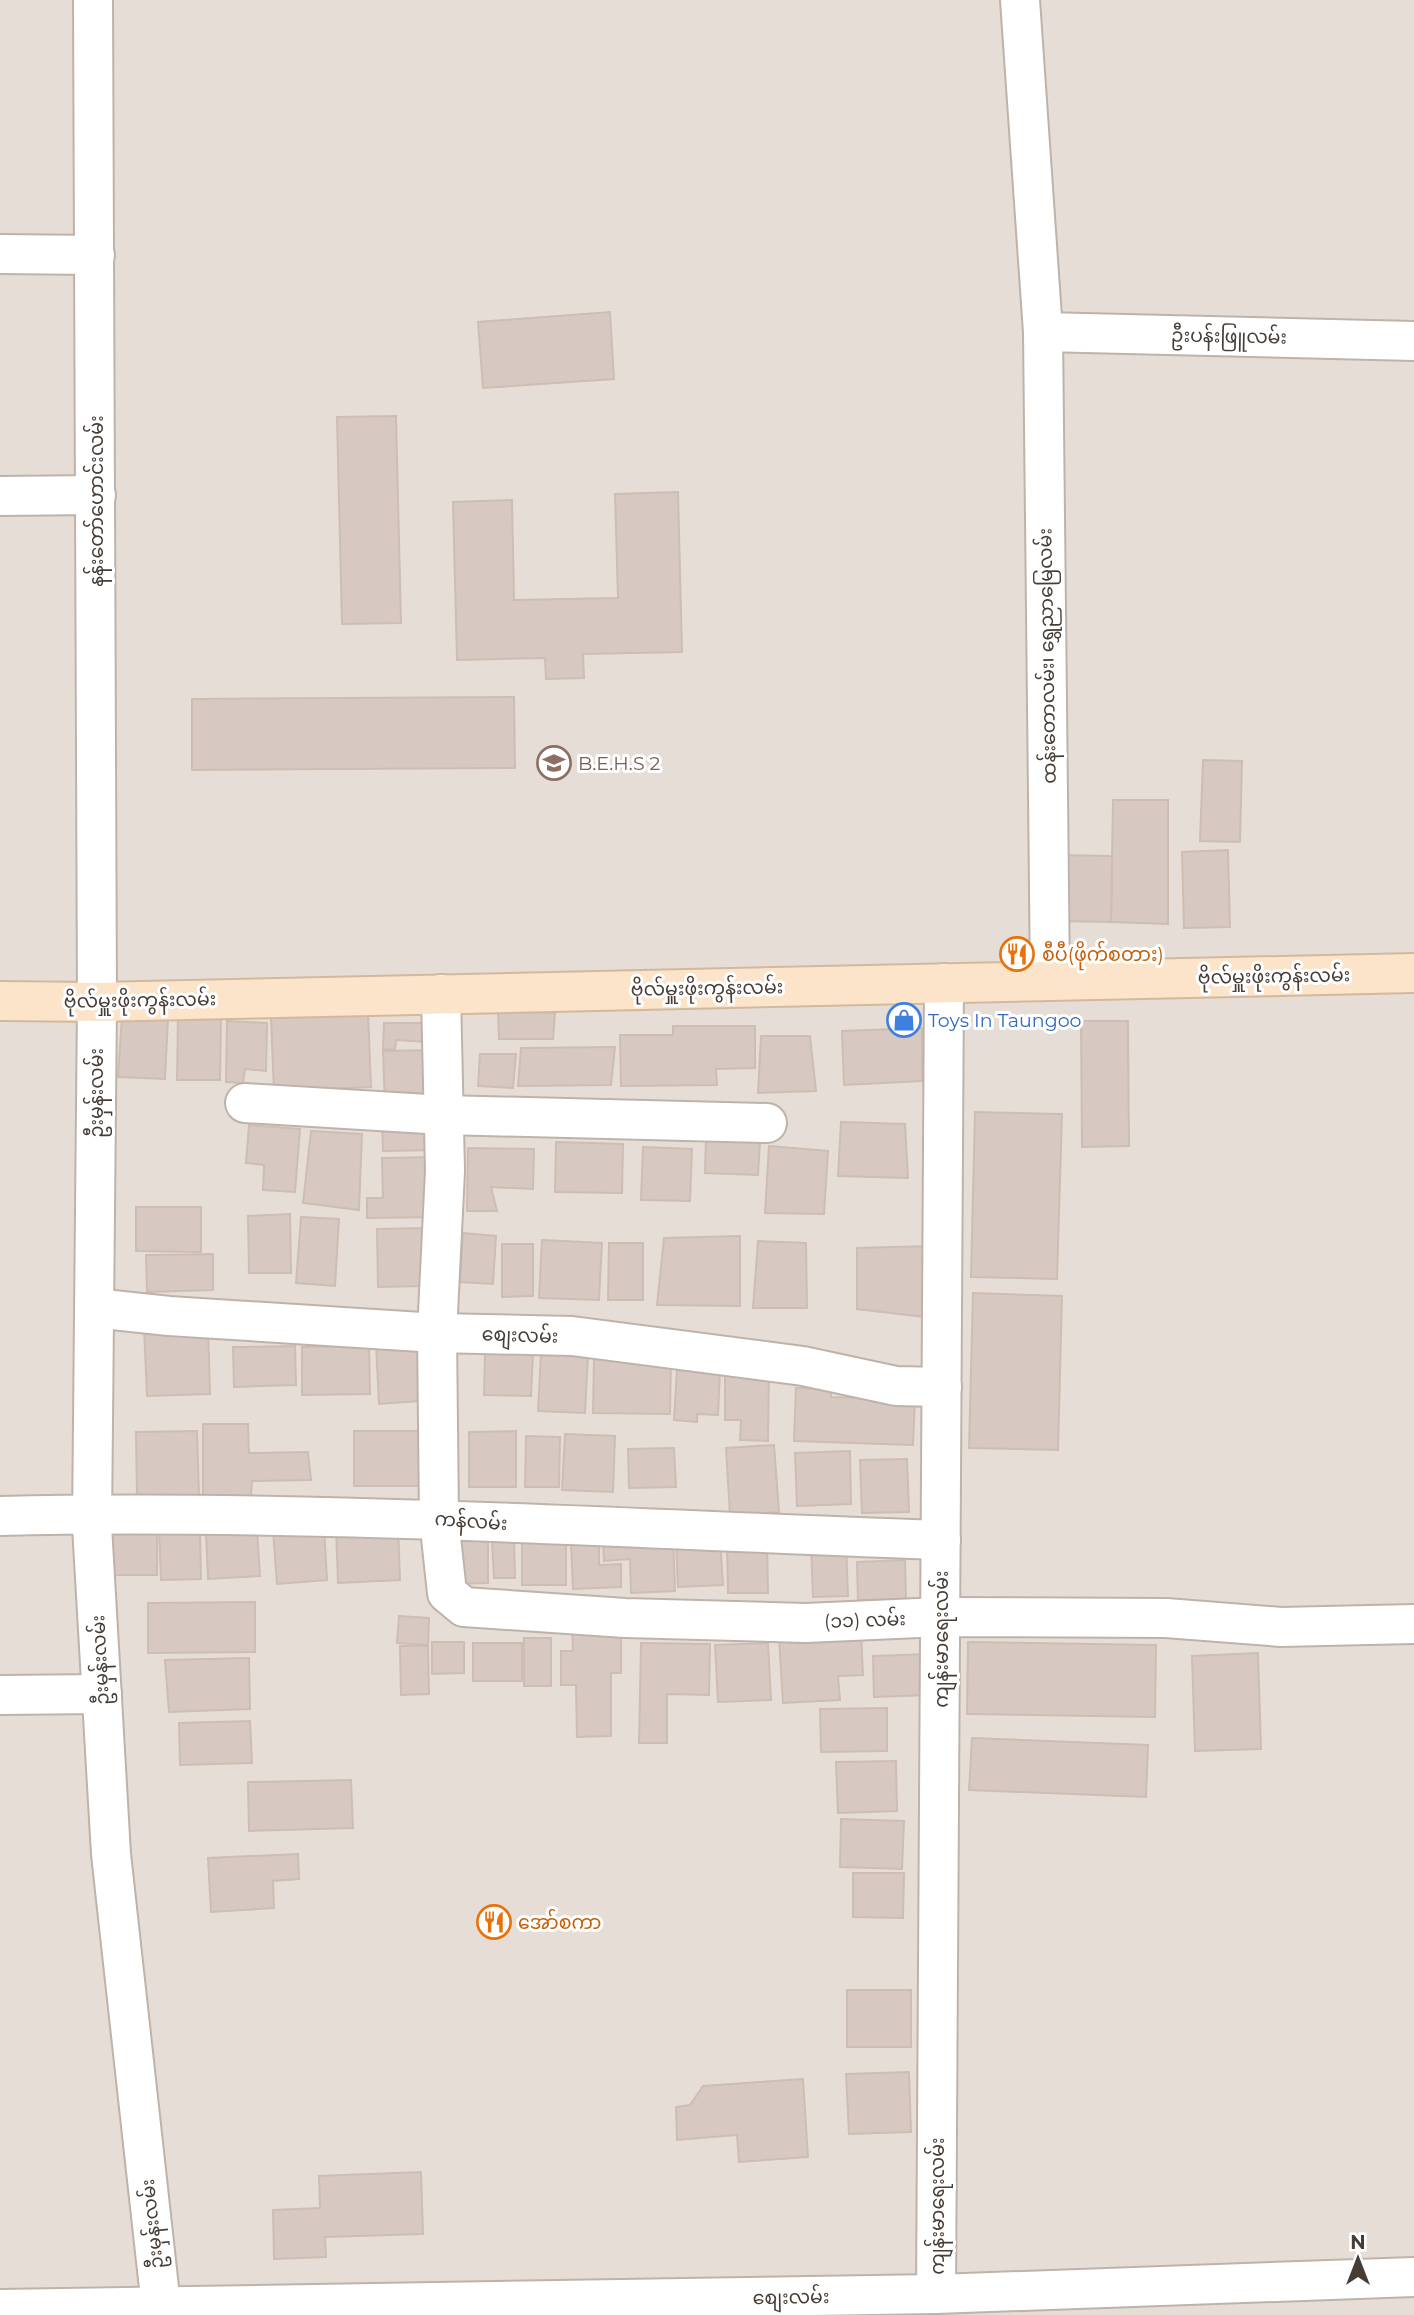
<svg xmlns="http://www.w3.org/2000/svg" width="1414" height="2315" viewBox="0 0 1414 2315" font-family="Montserrat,'Noto Sans Myanmar',sans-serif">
<rect width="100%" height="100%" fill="#f3ede8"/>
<rect fill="#e6ded6" x="0" y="0" width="1414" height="2315"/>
<g fill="#d7c9c1" stroke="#cebdb2" stroke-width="2">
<path d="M610,312L614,379L483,388L478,322Z"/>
<path d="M396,416L401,623L342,624L337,417Z"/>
<path d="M678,492L682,652L583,654L584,678L546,679L545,658L457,660L453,502L512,500L514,600L618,598L615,494Z"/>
<path d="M514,697L515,768L192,770V699Z"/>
<path d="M1203,760L1242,761L1240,842L1200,841Z"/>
<path d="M1113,800H1168V924L1111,922Z"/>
<path d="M1228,850L1230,927L1184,928L1182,852Z"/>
<path d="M1056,855L1112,856L1111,922L1056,921Z"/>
<path d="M498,1011L555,1013L553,1039H499Z"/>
<path d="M368,1014L371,1087L274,1091L271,1018Z"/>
<path d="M122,1016L168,1018L165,1079L118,1077Z"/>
<path d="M178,1016H221L220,1080H177Z"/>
<path d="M227,1021L267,1023L266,1071L245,1069L243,1083L226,1082Z"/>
<path d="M1081,1021H1128L1129,1146L1082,1147Z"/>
<path d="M384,1023H426L427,1042L396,1040L395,1050L383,1049Z"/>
<path d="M673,1026H755V1068L716,1069L717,1085L621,1086L620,1035H673Z"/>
<path d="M922,1028V1081L844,1085L842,1031Z"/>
<path d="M761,1036H810L816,1091L758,1093Z"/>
<path d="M615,1047L611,1085L518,1086L521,1048Z"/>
<path d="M438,1050L442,1107H385L383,1051Z"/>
<path d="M480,1054H516L513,1088L478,1086Z"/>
<path d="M975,1112L1062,1114L1057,1279L971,1277Z"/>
<path d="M382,1118H438V1150L383,1151Z"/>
<path d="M841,1122L905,1124L908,1178L838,1176Z"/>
<path d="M249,1125L300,1129L295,1192L263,1190L264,1165L246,1163Z"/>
<path d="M311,1131L362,1134L359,1210L303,1203Z"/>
<path d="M706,1138L760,1141L758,1175L705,1173Z"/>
<path d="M556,1142L623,1144L622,1193L555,1192Z"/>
<path d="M769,1146L828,1151L824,1214L765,1213Z"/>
<path d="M643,1147L692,1149L690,1201L641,1200Z"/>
<path d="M468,1148L534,1149L533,1189L491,1187L497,1211H467Z"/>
<path d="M439,1157L441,1217L367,1218V1198H383L382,1158Z"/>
<path d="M136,1207H201V1252L136,1251Z"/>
<path d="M290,1214L291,1273H249L248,1216Z"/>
<path d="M301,1217L339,1219L335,1286L296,1283Z"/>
<path d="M425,1228V1286L378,1287L377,1229Z"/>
<path d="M463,1233L496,1236L493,1284L460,1282Z"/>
<path d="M740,1236V1306L657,1305L664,1238Z"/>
<path d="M542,1240L602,1243L599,1300L539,1298Z"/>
<path d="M758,1241L806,1243L807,1308H753Z"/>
<path d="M609,1243H643V1300H608Z"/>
<path d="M502,1244H533V1296L502,1297Z"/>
<path d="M931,1246L934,1318L857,1309V1248Z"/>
<path d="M213,1254V1290L147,1292L146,1255Z"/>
<path d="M973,1293L1062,1296L1058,1450L969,1448Z"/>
<path d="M208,1325L210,1394L147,1396L144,1327Z"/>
<path d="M429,1341L433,1400L379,1404L376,1344Z"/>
<path d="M295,1346L296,1385L234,1387L233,1347Z"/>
<path d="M369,1346L370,1394L302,1395V1347Z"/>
<path d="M485,1351L533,1353L531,1396L484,1395Z"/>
<path d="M541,1354L588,1356L585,1413L538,1411Z"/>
<path d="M594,1358L671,1360L670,1414L593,1413Z"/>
<path d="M677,1369L720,1371L718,1415L697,1414V1422L674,1420Z"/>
<path d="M725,1374H769L768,1441L740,1440L741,1420H725Z"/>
<path d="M796,1388L831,1389V1397L915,1400L913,1445L794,1441Z"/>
<path d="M203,1424H248L249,1453L308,1452L311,1480L252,1481L250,1509L203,1510Z"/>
<path d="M197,1431L199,1496L137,1498L136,1432Z"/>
<rect x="354" y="1431" width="78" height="55"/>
<path d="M516,1431V1487H469V1432Z"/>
<path d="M565,1434L615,1436L613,1492L562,1490Z"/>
<path d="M526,1436L560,1437L559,1487H525Z"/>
<path d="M774,1445L779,1512L730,1515L726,1448Z"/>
<path d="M674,1448L676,1487L629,1488L628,1449Z"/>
<path d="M850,1451L851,1504L797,1506L795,1453Z"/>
<path d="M907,1459L909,1512L862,1513L860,1460Z"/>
<path d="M109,1525H157V1575H110Z"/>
<path d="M398,1525L400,1580L338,1583L336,1527Z"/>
<path d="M324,1527L327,1580L277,1584L273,1530Z"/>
<path d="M257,1530L260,1576L208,1579L206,1533Z"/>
<path d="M159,1531H200L201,1579L161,1580Z"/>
<path d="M452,1534H488V1583L452,1584Z"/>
<path d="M566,1535V1585H522V1536Z"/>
<path d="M673,1536L675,1591L631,1593L630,1559L604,1561L603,1539Z"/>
<path d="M514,1538L515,1578H494L492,1539Z"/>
<path d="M720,1539L723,1585L678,1587L676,1542Z"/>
<path d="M727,1542H767L768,1593H728Z"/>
<path d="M846,1542L848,1596L813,1597L811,1544Z"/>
<path d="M599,1543V1565L621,1564V1587L573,1589L571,1544Z"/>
<path d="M905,1560L906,1599L858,1600L857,1562Z"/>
<path d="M255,1602V1652L148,1653V1603Z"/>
<path d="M399,1616L429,1618L428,1645L397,1643Z"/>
<path d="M572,1623L621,1631V1673H611V1736L577,1737L576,1685H561V1651H573Z"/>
<path d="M861,1632L863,1675L838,1676L840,1700L783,1703L779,1637Z"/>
<rect x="524" y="1638" width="27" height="48"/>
<path d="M432,1642H464V1673L432,1674Z"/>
<path d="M968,1642L1156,1645L1155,1717L967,1714Z"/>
<rect x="473" y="1643" width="49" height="38"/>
<path d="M641,1643L710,1644L709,1695L667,1694V1743H639Z"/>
<path d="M768,1643L771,1700L718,1702L715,1645Z"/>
<path d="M400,1646H428L429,1694L401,1695Z"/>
<path d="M1258,1653L1261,1749L1195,1751L1192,1656Z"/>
<path d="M930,1654L931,1695L874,1697L873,1656Z"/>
<path d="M249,1658L250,1709L169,1712L165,1660Z"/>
<path d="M887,1708V1751L821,1752L820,1709Z"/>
<path d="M250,1721L252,1763L180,1765L179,1723Z"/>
<path d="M972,1738L1148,1745L1146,1797L969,1790Z"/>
<path d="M896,1761L897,1811L838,1813L836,1762Z"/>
<path d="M351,1780L353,1828L249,1831L248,1782Z"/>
<path d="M841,1819L904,1821L902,1869L840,1867Z"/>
<path d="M298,1854L299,1879L273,1881L274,1908L211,1912L208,1858Z"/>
<path d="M853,1873H904L903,1918L853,1917Z"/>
<rect x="847" y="1990" width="64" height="57"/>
<path d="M909,2072L911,2132L849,2134L846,2074Z"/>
<path d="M803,2079L808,2157L739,2162L737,2135L677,2140L676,2107L690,2105L703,2086Z"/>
<path d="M421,2172L423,2234L325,2237L326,2257L274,2259L273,2210L320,2208L319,2176Z"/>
</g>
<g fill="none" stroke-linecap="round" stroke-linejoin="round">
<g stroke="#beb3ab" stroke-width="42">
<g id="street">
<path d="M93,0L97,1002L92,1526L111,1854L162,2315"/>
<path d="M1020,0L1043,332L1050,981"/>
<path d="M0,254L95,255"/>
<path d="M1043,332L1414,341"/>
<path d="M0,496L96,495"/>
<path d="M441,994L445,1171L437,1333L439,1519L447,1593L464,1607L625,1618L806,1623L941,1617L1166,1618L1281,1627L1414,1624"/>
<path d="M245,1103L444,1115L767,1123"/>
<path d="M94,1308L169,1316L437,1333L572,1336L803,1366L896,1386L942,1387"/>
<path d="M0,1516C314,1509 628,1529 941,1540"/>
<path d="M0,1695L102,1694"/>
<path d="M936,2294L944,983"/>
<path d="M0,2309L936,2294L1414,2277"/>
</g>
</g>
<g stroke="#d2b99d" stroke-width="42">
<path id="secondary" d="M0,1001L97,1002L1414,973"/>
</g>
<use href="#street" stroke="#fff" stroke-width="38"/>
<use href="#secondary" stroke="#fbe4ca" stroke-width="38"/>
</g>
<defs>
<g id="school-ring" transform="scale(1.75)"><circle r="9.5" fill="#fff" stroke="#8d6e63" stroke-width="1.5"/><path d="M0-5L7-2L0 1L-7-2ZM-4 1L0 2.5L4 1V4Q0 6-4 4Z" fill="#8d6e63"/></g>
<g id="restaurant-ring" transform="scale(1.75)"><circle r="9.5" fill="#fff" stroke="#e8710a" stroke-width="1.5"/><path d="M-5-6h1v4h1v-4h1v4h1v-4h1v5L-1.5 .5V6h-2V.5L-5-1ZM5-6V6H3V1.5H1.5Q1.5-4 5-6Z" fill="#e8710a"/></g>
<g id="shop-ring" transform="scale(1.75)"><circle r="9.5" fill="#fff" stroke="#3f7fe0" stroke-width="1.5"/><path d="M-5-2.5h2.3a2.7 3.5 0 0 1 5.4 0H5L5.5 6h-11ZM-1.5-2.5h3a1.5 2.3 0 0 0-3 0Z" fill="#3f7fe0"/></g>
</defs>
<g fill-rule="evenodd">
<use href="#school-ring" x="554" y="763"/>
<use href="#restaurant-ring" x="1017" y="954"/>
<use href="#shop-ring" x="904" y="1020"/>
<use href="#restaurant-ring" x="494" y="1922"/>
</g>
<g text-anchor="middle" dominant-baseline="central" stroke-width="6" stroke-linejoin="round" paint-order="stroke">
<g font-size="19" fill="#463d37" stroke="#fff">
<text transform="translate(1229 336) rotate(1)">ဦးပန်းဖြူလမ်း</text>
<text transform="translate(96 501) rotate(-90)">နန်းတော်ဟောင်းလမ်း</text>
<text transform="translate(1047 656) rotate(-91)">ထန်းတောလမ်း၊ ရွှေညာမြေလမ်း</text>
<text transform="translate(1274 976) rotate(-1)">ဗိုလ်မှူးဖိုးကွန်းလမ်း</text>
<text transform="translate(707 988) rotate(-1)">ဗိုလ်မှူးဖိုးကွန်းလမ်း</text>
<text transform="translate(140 1000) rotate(-1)">ဗိုလ်မှူးဖိုးကွန်းလမ်း</text>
<text transform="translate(96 1093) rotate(-90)">ဦးမှန်းလမ်း</text>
<text transform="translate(520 1335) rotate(2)">စျေးလမ်း</text>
<text transform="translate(471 1521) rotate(4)">ကန်လမ်း</text>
<text transform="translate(865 1620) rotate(-2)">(၁၁) လမ်း</text>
<text transform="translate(941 1639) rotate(-90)">ကျန်းမာရေးလမ်း</text>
<text transform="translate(100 1660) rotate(-93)">ဦးမှန်းလမ်း</text>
<text transform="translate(937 2206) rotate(-90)">ကျန်းမာရေးလမ်း</text>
<text transform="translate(152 2224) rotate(-96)">ဦးမှန်းလမ်း</text>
<text transform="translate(791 2297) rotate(-1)">စျေးလမ်း</text>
</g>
<g font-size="19" fill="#785e54" stroke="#fff" text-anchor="start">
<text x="578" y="763">B.E.H.S 2</text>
</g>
<g font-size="19" fill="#c56008" stroke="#fff" text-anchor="start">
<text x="1042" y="954">စီပီ(ဖိုက်စတား)</text>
<text x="518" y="1922">အော်စကာ</text>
</g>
<g font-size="19" fill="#366cbe" stroke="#fff" text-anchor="start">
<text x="928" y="1020">Toys In Taungoo</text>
</g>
</g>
<g transform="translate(1358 2259)" stroke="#ffffff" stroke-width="5" paint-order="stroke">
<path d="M0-5L12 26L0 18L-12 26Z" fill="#463d37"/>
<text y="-10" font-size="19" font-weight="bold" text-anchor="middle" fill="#463d37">N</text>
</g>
</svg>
